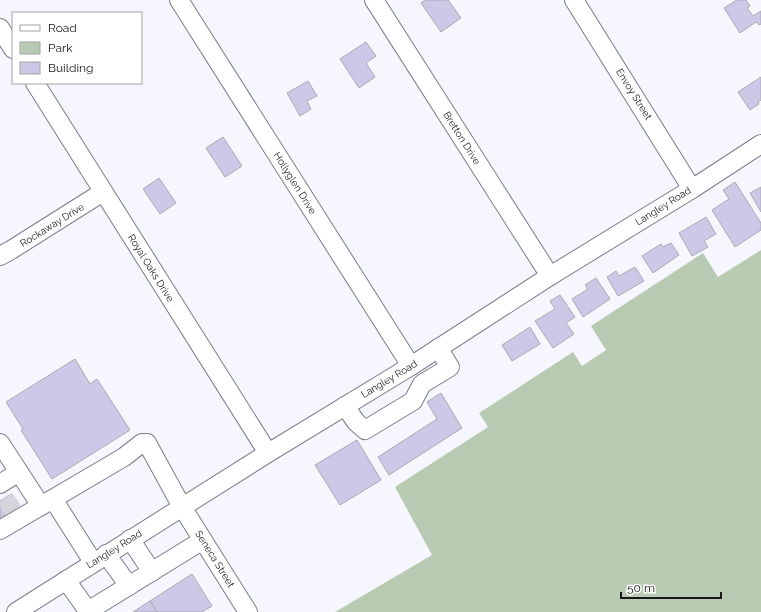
<svg xmlns="http://www.w3.org/2000/svg" width="761" height="612" viewBox="0 0 761 612" font-family="Raleway,sans-serif">
<rect width="100%" height="100%" fill="#f6f7fe"/>
<path fill="#b8cab1" d="M761,250V612H335L432,555L395,487L488,427L479,413L573,352L582,366L606,350L591,326L703,253L718,277Z"/>
<g fill="#cbc8e8" stroke="#aaaab1">
<path d="M425,0H448L461,18L441,32L421,3Z"/>
<path d="M737,0H746L750,6L747,8L753,16L761,11V24L759,25L756,22L740,33L724,8Z"/>
<path d="M366,42L376,56L366,63L375,77L359,88L340,59Z"/>
<path d="M761,77V100L758,102L759,104L750,110L738,92Z"/>
<path d="M308,81L317,96L307,101L311,109L300,116L287,93Z"/>
<path d="M223,137L242,166L225,177L206,148Z"/>
<path d="M159,178L176,203L160,214L143,189Z"/>
<path d="M735,182L761,223V230L735,247L712,210L729,199L723,190Z"/>
<path d="M761,187V212L750,193Z"/>
<path d="M706,217L716,234L704,241L708,247L692,256L679,233Z"/>
<path d="M671,243L679,255L653,273L642,256L661,244L663,247Z"/>
<path d="M635,267L644,281L618,296L607,277L616,271L619,276Z"/>
<path d="M596,278L610,299L583,317L572,299L588,289L585,285Z"/>
<path d="M560,295L575,317L566,323L574,334L553,348L535,321L555,309L550,301Z"/>
<path d="M530,327L540,344L512,361L502,345Z"/>
<path d="M75,359L90,384L97,379L130,430L52,479L21,430L23,429L6,402Z"/>
<path d="M441,393L462,428L389,475L378,457L437,419L427,402Z"/>
<path d="M357,440L381,480L340,505L315,465Z"/>
<path d="M11,494L19,506L0,518V501Z"/>
<path d="M192,574L212,606L202,612H157L150,601Z"/>
<path d="M150,601L157,612H133Z"/>
</g>
<g fill="none" stroke-linecap="round" stroke-linejoin="round">
<path stroke="#d5d6dc" stroke-width="18" stroke-dasharray="18 9" stroke-linecap="butt" d="M5,498L13,510"/>
<g stroke="#7b7d84" stroke-width="20">
<g id="minor">
<path d="M179,0L411,366"/>
<path d="M374,0L550,276"/>
<path d="M574,0L692,189"/>
<path d="M0,28L13,49"/>
<path d="M35,83L268,453"/>
<path d="M0,256L11,250L103,192"/>
<path d="M345,406L356,422L365,430L413,401L422,384L450,367L438,348"/>
<path d="M0,443L41,506"/>
<path d="M0,484L19,472"/>
<path d="M53,499L93,562"/>
<path d="M0,530L124,457L142,443H147L182,507L248,612"/>
<path d="M130,539L152,572"/>
<path d="M106,554L129,586"/>
<path d="M66,580L88,611L203,540"/>
<path d="M16,612L268,453L411,366L550,276L692,189L761,144"/>
</g>
</g>
<use href="#minor" stroke="#fff" stroke-width="18"/>
</g>
<g text-anchor="middle" dominant-baseline="central" stroke-width="3.5" stroke-linejoin="round" paint-order="stroke">
<g font-size="10" fill="#18181b" stroke="#fff">
<text transform="translate(634 94) rotate(58)">Envoy Street</text>
<text transform="translate(462 138) rotate(58)">Bretton Drive</text>
<text transform="translate(295 183) rotate(58)">Hollyglen Drive</text>
<text transform="translate(663 206) rotate(-32)">Langley Road</text>
<text transform="translate(52 225) rotate(-32)">Rockaway Drive</text>
<text transform="translate(151 268) rotate(58)">Royal Oaks Drive</text>
<text transform="translate(389 379) rotate(-31)">Langley Road</text>
<text transform="translate(114 549) rotate(-32)">Langley Road</text>
<text transform="translate(215 559) rotate(58)">Seneca Street</text>
</g>
</g>
<rect x="12" y="12" width="130" height="72" fill="#ffffff" stroke="#a3a3a4"/>
<rect x="20" y="25" width="20" height="6" fill="#ffffff" stroke="#a3a3a4"/>
<text x="48" y="32" font-size="12" fill="#18181b">Road</text>
<rect x="20" y="42" width="20" height="12" fill="#b8cab1" stroke="#a3a3a4"/>
<text x="48" y="52" font-size="12" fill="#18181b">Park</text>
<rect x="20" y="62" width="20" height="12" fill="#cbc8e8" stroke="#a3a3a4"/>
<text x="48" y="72" font-size="12" fill="#18181b">Building</text>
<path d="M621 592v6h100v-6" fill="none" stroke="#18181b" stroke-width="2"/>
<text x="627" y="592" font-size="12" fill="#18181b" stroke="#ffffff" stroke-width="3" paint-order="stroke">50 m</text>
</svg>
